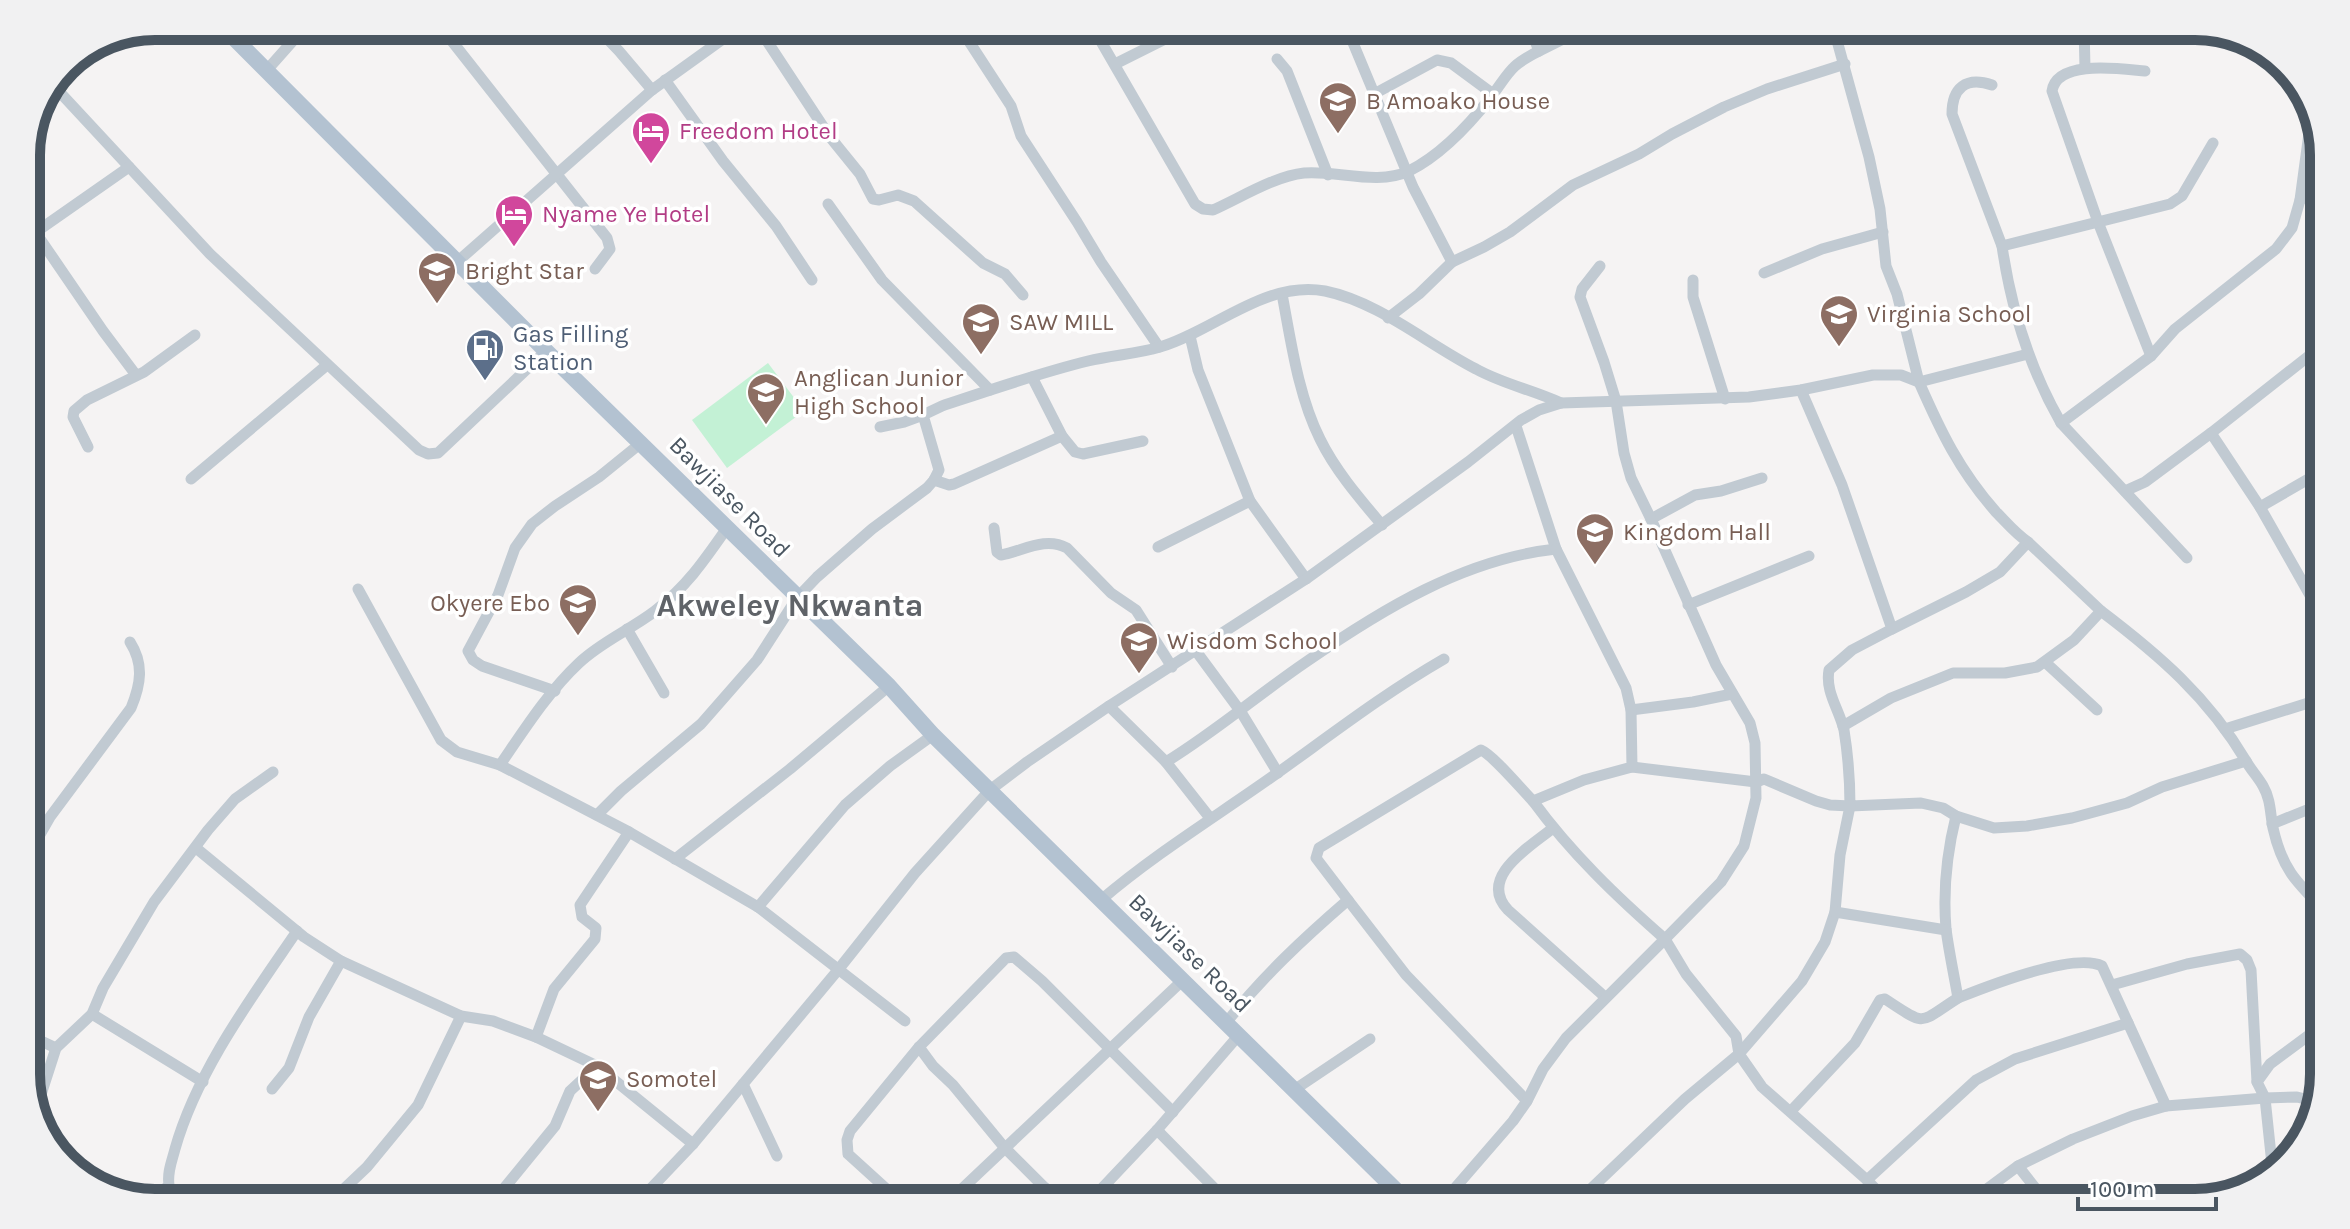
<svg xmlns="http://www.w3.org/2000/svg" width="2350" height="1229" viewBox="0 0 2350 1229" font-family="Karla,sans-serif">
<rect width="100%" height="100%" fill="#f5f3f3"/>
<path fill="#c3f1d5" d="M768,363L804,411L727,468L692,420Z"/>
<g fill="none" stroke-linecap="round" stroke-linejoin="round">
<g stroke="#c1cad2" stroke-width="11">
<path d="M440,26L607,238L610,249L595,269"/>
<path d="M595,26L619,51L652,90"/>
<path d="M698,26L716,43"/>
<path d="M757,26L830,137L860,174L873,199L879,200L898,195L914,201L983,263L1005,274L1023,295"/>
<path d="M959,26L1011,106L1021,136L1077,222L1101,262L1159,347"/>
<path d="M1092,26L1195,204L1203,209L1213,210C1240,198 1275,176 1304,173C1337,170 1377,186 1409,171C1441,155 1469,125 1491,97C1510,72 1509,66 1539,51L1529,26"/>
<path d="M1346,26L1413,187L1452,262"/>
<path d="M2084,26L2085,68"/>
<path d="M1539,51L1589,26"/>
<path d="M1277,59L1287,71L1328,175"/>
<path d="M1115,64L1191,26"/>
<path d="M267,70L306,26"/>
<path d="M2145,71C2121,69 2057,59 2052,91L2098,222L2151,356"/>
<path d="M665,80L723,161L776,226L812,280"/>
<path d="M1992,85C1966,76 1952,88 1952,114L2002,246C2011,308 2030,369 2061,423L2187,558"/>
<path d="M54,86L210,254L419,450L428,454L438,453L546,351"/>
<path d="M1374,94L1437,60L1451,63L1493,94"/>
<path d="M2300,200L2324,187"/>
<path d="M828,204L882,280L990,390"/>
<path d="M36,233L103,331L136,375"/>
<path d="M26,239L129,167"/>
<path d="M2002,246L2170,204L2182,196L2213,143"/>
<path d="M457,262L652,90L741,26"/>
<path d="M1764,273L1822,249L1883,232"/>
<path d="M1693,280V297L1725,399"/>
<path d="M1282,294C1291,341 1298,395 1320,439C1335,470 1360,499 1382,525"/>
<path d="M1388,318L1419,294L1452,262L1484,247L1510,232L1573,185L1639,154L1672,134L1724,107L1767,89L1845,64"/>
<path d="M1190,336L1198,370L1250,501L1306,579"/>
<path d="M1032,377L1062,436L1075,452L1083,454L1143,441"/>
<path d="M1801,390L1842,485L1892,629L1852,650L1829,670C1825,692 1839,709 1844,730C1848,755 1850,781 1850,806L1921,803L1943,808L1956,816L1994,828L2027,826L2072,818L2127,803L2162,787L2246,761"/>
<path d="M2061,423L2151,356L2175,329L2276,249L2292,228L2300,200L2312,111"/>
<path d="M880,427L904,422L923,415"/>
<path d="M2211,433L2260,507L2315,604"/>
<path d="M88,447L73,417L74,411L87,400L144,372L195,335"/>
<path d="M191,479L327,365"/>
<path d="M934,480L949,485L954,484L1062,436"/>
<path d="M2125,491L2145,482L2211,433L2324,344"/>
<path d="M2260,507L2324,470"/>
<path d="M1651,519L1695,495L1721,491L1762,478"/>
<path d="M994,528L997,552L1001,555C1023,551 1045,536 1067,548L1111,593L1136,610L1172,667"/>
<path d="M1158,547L1250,501"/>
<path d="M358,589L441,740L457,752L500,765L629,832L758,907L905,1021"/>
<path d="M1688,605L1809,556"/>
<path d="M2101,611C2159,655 2208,697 2246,761C2251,770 2258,777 2263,786C2271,800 2270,813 2273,828C2282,868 2295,881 2324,910"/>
<path d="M627,629L664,693"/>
<path d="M1892,629L1966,592L2000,572L2028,542C2016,534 2007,523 1996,512C1959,470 1941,432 1919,382L2028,354"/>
<path d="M1196,651L1241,712L1278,773"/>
<path d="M2045,662L2097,710"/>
<path d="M555,691L482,666L473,660L468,651L498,595L515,548L532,524L555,506L599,477L641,443"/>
<path d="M1109,706L1166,762C1215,732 1259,694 1306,662C1381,610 1464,559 1556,549L1516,426"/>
<path d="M1631,710L1693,702L1732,694"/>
<path d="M1843,726L1891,698L1953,673H2005L2037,667L2074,640L2101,611L2028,542"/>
<path d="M2225,729L2324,698"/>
<path d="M1166,762L1210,818"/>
<path d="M500,765C524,730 548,692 579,663C601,642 630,630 655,611C687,586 704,561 727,528"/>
<path d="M1632,767L1756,782L1764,779L1816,801L1830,805L1850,806L1840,855L1835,912L1825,942L1802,981L1739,1054L1762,1087L1867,1180L1889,1203"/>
<path d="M1533,801C1571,853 1617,897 1665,939L1721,882L1744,846L1756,798L1755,743L1750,723L1716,665L1651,519L1631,478L1624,453L1616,401L1604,362L1580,297L1582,289L1600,266"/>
<path d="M597,815L621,791L701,724L757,660L797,598L817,577L872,529L927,488L934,480L939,470L923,415L942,406C990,390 1039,373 1088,361C1112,355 1137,354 1160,347C1214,331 1265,280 1325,291C1379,302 1427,344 1476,369C1503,384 1533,390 1561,403"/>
<path d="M1956,816C1947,852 1943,892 1946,929C1949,952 1954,975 1958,998C1988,986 2074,952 2102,966L2166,1106"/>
<path d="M2272,824L2324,803"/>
<path d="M1553,828C1530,847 1477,877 1508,910L1605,997"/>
<path d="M196,848L304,937L341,961L461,1016L493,1021L536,1037L597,1066L693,1144"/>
<path d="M26,859L50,817L131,708C141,684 144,664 130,642"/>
<path d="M675,859L790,769L889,686"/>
<path d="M1101,900C1156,853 1217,816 1276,774C1332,734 1385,693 1444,659"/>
<path d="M1348,900L1406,975L1527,1101"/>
<path d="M758,907L845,805L890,766L933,735"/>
<path d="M1835,912L1946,930"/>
<path d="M2112,985L2187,964L2240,954L2247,960L2251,970L2257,1082"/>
<path d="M92,1014L203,1082"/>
<path d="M1226,1023C1262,977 1304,938 1348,900L1316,858L1319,848L1481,750C1493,755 1522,790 1533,801L1584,780L1632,767L1631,710L1626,688L1556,549"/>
<path d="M26,1034L56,1048"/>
<path d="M536,1037L554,989L595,939L596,928L582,917L580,905L629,832"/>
<path d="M919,1047L933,1066L953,1085L1004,1147L1043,1186L1064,1203"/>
<path d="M743,1084L777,1156"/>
<path d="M272,1089L289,1068L309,1017L341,961"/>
<path d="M1294,1090L1370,1039"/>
<path d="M36,1110L56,1048L92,1014L103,988L154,902L208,830L235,799L273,772"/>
<path d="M1791,1111L1855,1043L1880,1000L1885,999C1928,1027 1917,1024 1958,998"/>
<path d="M1157,1130L1229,1203"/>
<path d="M2018,1166L2047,1203"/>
<path d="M2273,1174L2265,1098L2257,1082L2270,1064L2324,1024"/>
<path d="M1867,1180L1976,1080L2015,1059L2128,1023"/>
<path d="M1586,1193L1597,1203"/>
<path d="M152,1202L169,1185C167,1172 172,1161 175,1149C197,1071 252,997 297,931"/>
<path d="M329,1203L367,1167L418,1105L461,1016"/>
<path d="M492,1203L555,1126L570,1091L597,1066"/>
<path d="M637,1203L693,1144L838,970L915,873L990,790L1027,762L1109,706L1306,579L1468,462L1521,420L1539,410L1561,403L1749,397L1801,390L1873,375H1901L1919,382L1897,294L1886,266L1880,209L1869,157L1833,26"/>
<path d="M761,1203L770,1193"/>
<path d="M902,1203L848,1154L847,1140L850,1131L919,1047L1006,958L1014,957L1042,981L1173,1112"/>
<path d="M947,1203L1183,980"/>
<path d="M1088,1203L1157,1130L1239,1035"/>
<path d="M1442,1203L1513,1121L1527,1101L1543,1069L1566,1038L1665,939L1686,974L1736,1036L1739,1054L1685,1099L1576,1203"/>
<path d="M1968,1203L2018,1166L2073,1139L2132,1116L2166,1106L2265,1098L2297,1097L2317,1102"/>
</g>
<path stroke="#b3c2d1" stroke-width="16" d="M222,26L546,351L889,686L933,735L1409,1203"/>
</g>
<defs>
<g id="school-pin" transform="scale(2)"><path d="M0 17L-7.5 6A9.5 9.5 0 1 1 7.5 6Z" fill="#8d6e63" stroke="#fff"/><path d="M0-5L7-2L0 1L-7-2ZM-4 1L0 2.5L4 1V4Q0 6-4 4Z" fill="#fff"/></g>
<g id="hotel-pin" transform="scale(2)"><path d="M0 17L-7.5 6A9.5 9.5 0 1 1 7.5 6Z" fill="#d1479c" stroke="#fff"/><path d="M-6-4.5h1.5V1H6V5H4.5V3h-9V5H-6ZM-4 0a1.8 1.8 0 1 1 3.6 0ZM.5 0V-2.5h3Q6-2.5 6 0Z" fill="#fff"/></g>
<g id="fuel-pin" transform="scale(2)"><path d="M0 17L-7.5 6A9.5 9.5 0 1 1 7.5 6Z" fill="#5c6f8a" stroke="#fff"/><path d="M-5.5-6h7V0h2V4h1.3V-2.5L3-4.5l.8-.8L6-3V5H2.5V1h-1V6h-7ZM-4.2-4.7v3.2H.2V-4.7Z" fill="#fff"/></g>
</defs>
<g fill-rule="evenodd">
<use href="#school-pin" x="1338" y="101"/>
<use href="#hotel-pin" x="651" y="131"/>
<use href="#hotel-pin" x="514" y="214"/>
<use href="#school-pin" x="437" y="271"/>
<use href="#school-pin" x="1839" y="314"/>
<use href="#school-pin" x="981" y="322"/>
<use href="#fuel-pin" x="485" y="348"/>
<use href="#school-pin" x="766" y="392"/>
<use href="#school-pin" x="1595" y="532"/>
<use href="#school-pin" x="578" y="603"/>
<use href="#school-pin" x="1139" y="641"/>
<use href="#school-pin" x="598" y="1079"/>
</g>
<g text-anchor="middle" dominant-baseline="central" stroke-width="7" stroke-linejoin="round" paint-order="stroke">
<g font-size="24" fill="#785e54" stroke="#fff" text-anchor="start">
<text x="1366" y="101">B Amoako House</text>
<text x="465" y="271">Bright Star</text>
<text x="1867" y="314">Virginia School</text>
<text x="1009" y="322">SAW MILL</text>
<text x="794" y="378">Anglican Junior<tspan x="794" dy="28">High School</tspan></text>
<text x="1623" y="532">Kingdom Hall</text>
<text x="550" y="603" text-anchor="end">Okyere Ebo</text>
<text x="1167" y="641">Wisdom School</text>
<text x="626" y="1079">Somotel</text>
</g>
<g font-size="24" fill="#b23c85" stroke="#fff" text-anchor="start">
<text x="679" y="131">Freedom Hotel</text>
<text x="542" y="214">Nyame Ye Hotel</text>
</g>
<g font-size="24" fill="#4e5e75" stroke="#fff" text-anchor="start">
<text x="513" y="334">Gas Filling<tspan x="513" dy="28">Station</tspan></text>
</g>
<g font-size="24" fill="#4a5661" stroke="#fff">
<text transform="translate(730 497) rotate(45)">Bawjiase Road</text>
<text transform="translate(1190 953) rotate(44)">Bawjiase Road</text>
</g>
<g font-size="32" font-weight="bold" fill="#5f6368" stroke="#fff">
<text x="790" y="605">Akweley Nkwanta</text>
</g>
</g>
<path d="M0 0H2350V1229H0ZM155 40H2195A115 115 0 0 1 2310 155V1074A115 115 0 0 1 2195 1189H155A115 115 0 0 1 40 1074V155A115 115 0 0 1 155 40Z" fill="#f1f1f2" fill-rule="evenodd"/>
<path fill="none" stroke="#4a5661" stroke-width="10" d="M155 40H2195A115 115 0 0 1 2310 155V1074A115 115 0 0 1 2195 1189H155A115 115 0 0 1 40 1074V155A115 115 0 0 1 155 40Z"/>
<path d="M2078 1197v12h138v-12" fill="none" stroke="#4a5661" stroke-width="4"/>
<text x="2090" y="1197" font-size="24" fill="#4a5661" stroke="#ffffff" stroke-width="6" paint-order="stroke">100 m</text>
</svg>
